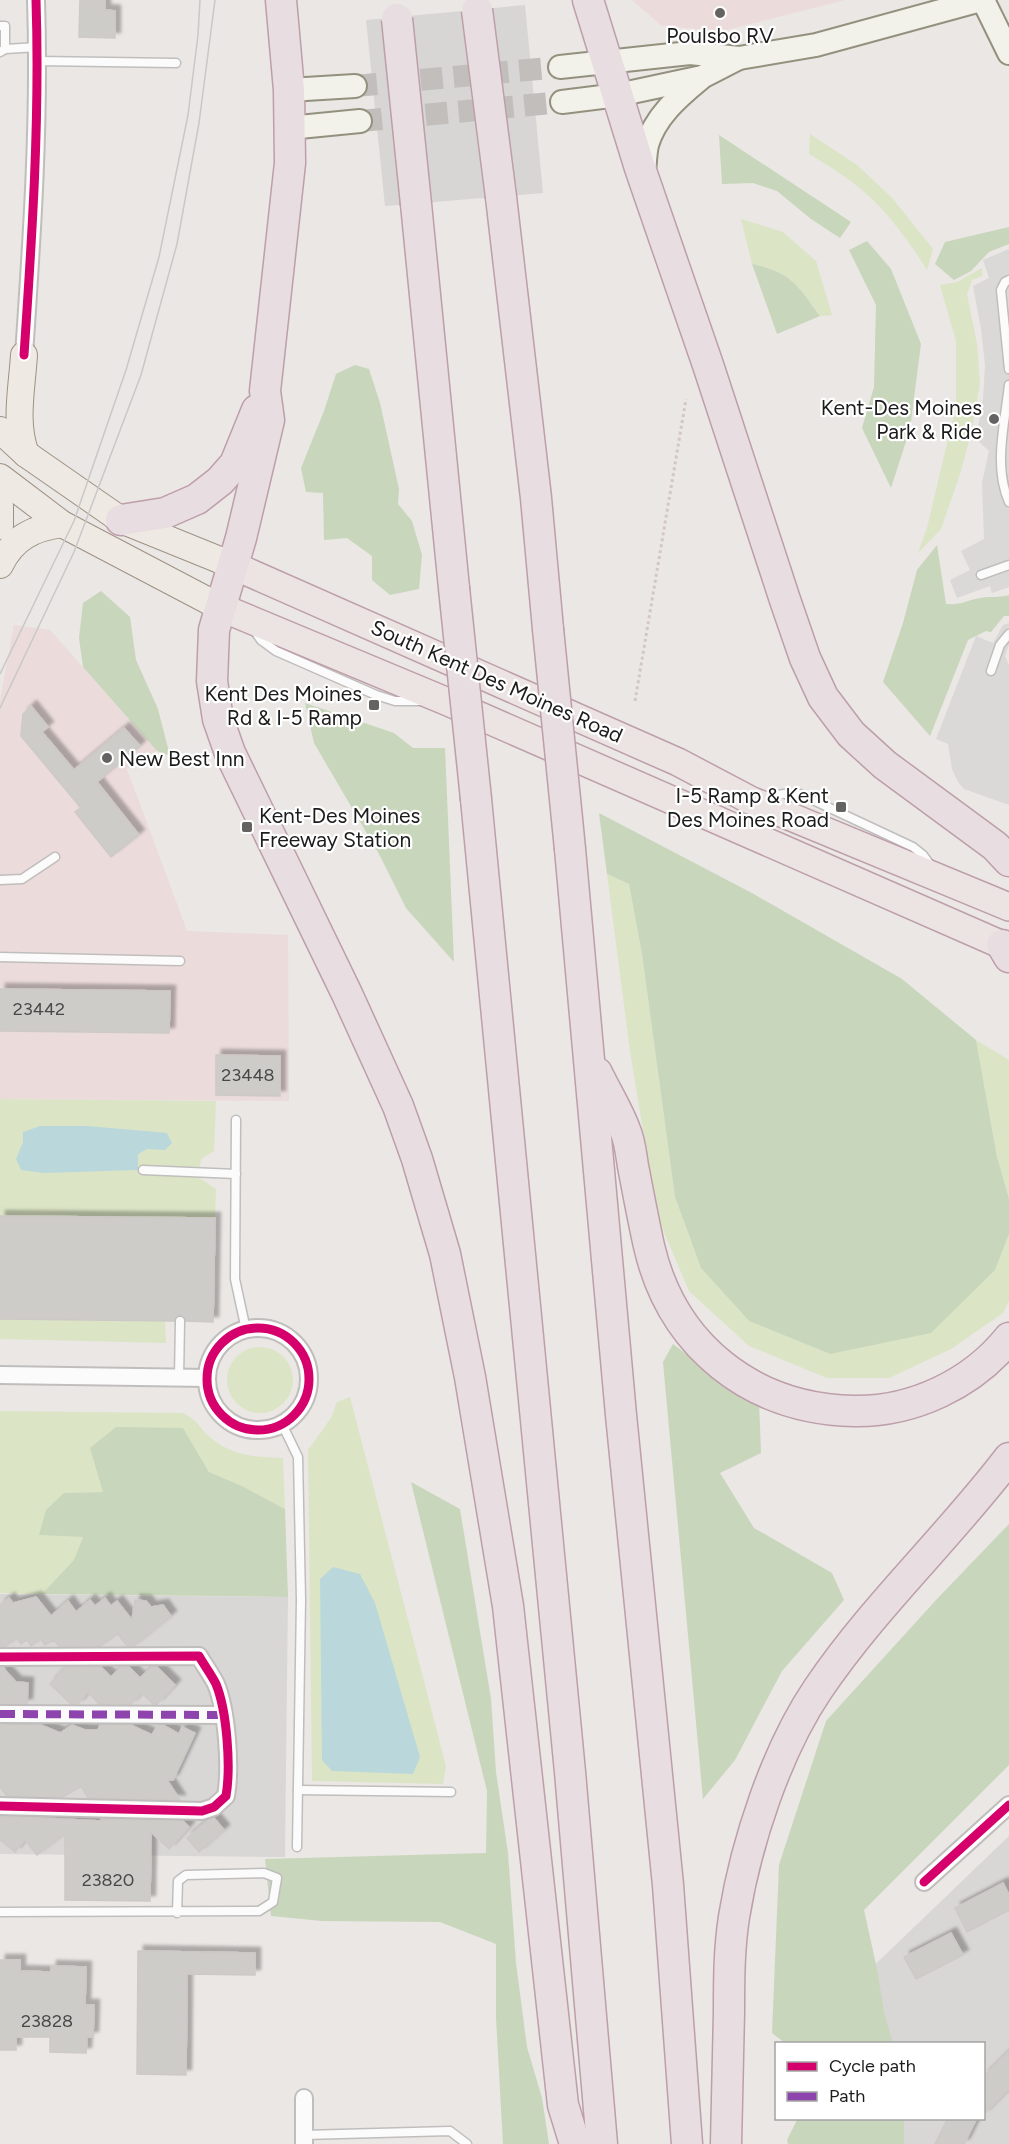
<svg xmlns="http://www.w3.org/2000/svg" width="1009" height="2144" viewBox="0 0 1009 2144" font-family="Figtree,sans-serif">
<defs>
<filter id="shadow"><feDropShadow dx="5.5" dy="-5.5" stdDeviation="1.5" flood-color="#0004"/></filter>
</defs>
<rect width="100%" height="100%" fill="#eae7e4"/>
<g fill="#d9d7d6">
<path d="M0,1594L288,1597L285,1857L0,1854Z"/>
<path d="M1009,1836V2144H862V2119L984,2118V2044L861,2043L859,1980Z"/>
</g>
<g fill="#ebdbdb">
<path d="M632,0H845L722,31L662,26Z"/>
<path d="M14,625L50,630L157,751L127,769L187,931L288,935L289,1101L0,1099V700Z"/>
</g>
<g fill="#dbe5c5">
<path d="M810,134L857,165L892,198L933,249L927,270C907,238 883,205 852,182C839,172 824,163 809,154Z"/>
<path d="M741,219L783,232L816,261L832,315L820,316C797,285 793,273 752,264Z"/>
<path d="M982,268V276L972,280L967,294L977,344L980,384L971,434L960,474L941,529L918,553L927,528L956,406V341L940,285L957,282Z"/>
<path d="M607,874L629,884L642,954L675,1197L701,1268L749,1321L830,1354L995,1270L1009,1234V1301L1003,1313L951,1349L889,1378H827L749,1346L689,1291L657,1216L630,1051Z"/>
<path d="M976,1040L1009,1060V1199L997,1157Z"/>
<path d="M0,1099L216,1101L214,1151L201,1159L198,1177L216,1189L215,1218L0,1216Z"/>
<path d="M0,1319L165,1321L166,1343L0,1339Z"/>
<circle cx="260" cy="1380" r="33"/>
<path d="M350,1397L446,1766L443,1784L312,1781L308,1450L331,1418L337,1402Z"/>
<path d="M0,1411L182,1413C197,1418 199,1429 211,1438C232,1456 256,1457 283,1458L285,1509L242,1486L209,1472L183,1428L103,1492L64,1493L83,1537L75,1560L42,1594L0,1593Z"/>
</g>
<g fill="#c8d6bb">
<path d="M719,135L851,222L840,238L811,219L777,191L753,183L722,184Z"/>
<path d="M1009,227V244L989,252L971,271L954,280L935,264L945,242Z"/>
<path d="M867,241L891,269L921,344L910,429L891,488L862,428L874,387L876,305L849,250Z"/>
<path d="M752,264C793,273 797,285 820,316L777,334Z"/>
<path d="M355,365L369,369L380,403L399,489L398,504L412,521L422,555L419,589L390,595L372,580V556L347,538L324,540L323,493L306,492L301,468L324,411L336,374Z"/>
<path d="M937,545L946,604C962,605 965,601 980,598C990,596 999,598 1009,595V616H1004L991,632L986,631L968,640L930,736L883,682L903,623L917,570Z"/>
<path d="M101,591L130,617L136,660L158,709L170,756L157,751L83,667L79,638L83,603Z"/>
<path d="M305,703L394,733L413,748H445L454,962L406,908L379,854L314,743Z"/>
<path d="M599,813L750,892L902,979L976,1040L997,1157L1009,1199V1234L995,1270L931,1333L830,1354L749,1321L701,1268L675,1197L642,954L629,884L607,874Z"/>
<path d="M673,1344L698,1363L759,1401L761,1453L720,1473L754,1528L832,1573L844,1600L782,1671L735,1760L703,1799L663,1362Z"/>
<path d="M116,1427L183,1428L209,1472L242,1486L285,1509L288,1597L42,1594L74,1560L83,1537L39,1535L46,1510L64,1493L103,1492L90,1448Z"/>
<path d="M411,1482L460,1509L491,1699L496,1772L508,1853L516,1963L527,2047L542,2098L549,2144H503L496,2018V1944L440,1922L322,1921L271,1916L265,1859L486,1853L487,1791Z"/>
<path d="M1009,1524V1765L864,1910L877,1969L884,2012L893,2043H785L772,2033L779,1865L826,1721L937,1599Z"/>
<path d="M798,2118L904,2119V2144H788L787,2140Z"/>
</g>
<g fill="#dad9d8">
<path d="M1009,249V587L992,593L990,586L957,598L950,580L970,570L961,551L984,539L982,483L989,451L976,439L983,399L985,365L981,329L973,286L989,278L983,260Z"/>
<path d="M1009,623V645L1005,656L1009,665V805L964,789L958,782L952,769L948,744L936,739L976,636L993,643L1003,625Z"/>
</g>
<g fill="#bad8db">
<path d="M40,1126H87L157,1132L167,1133L172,1143L165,1150L147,1149L138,1154V1170L44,1173L21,1170L16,1159L23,1142V1132Z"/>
<path d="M333,1567L360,1574L375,1603L420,1757L413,1774L332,1771L322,1760L320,1579Z"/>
</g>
<path fill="#d7d6d5" d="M525,5L543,193L385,206L366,20Z"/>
<g fill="#ceccc9" stroke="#cdc9c6" stroke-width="1.5" filter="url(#shadow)">
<path d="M80,0H105V10L115,11V38L79,37Z"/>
<path d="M31,706L48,727L42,732L74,770L124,728L140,746L97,782L139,835L111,857L75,812L81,808L21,736L23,714Z"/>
<path d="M0,989L170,991L169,1033L0,1031Z"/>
<path d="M216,1055L280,1056V1096L216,1095Z"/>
<path d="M0,1216L215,1218L213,1322L186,1321L184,1316L180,1315L175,1317L174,1321L0,1319Z"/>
<path d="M36,1597L51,1616L68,1601L76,1612L90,1600L95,1606L105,1598L111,1606L117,1601L132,1620L135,1600L146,1601L151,1607L163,1605L171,1616L134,1646H127L117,1633L101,1646H59L54,1640L45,1645L41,1639L31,1646L27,1640L21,1644L17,1638L6,1646L0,1647V1605L9,1598L13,1603Z"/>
<path d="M0,1667H2L16,1682L28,1683L27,1704H0Z"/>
<path d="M65,1667H101L111,1677L121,1667H129L140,1678L152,1667H157L175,1685L157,1704H153L142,1693L131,1704H99L88,1692L78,1704H71L50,1684Z"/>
<path d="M0,1725H41L60,1733L72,1725L85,1730H98L100,1725H131L152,1735L158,1725H163L179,1734L182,1727L195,1733L173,1780H167L180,1800L88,1798L81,1786L63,1797L7,1796L0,1787Z"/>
<path d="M0,1816L102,1821L101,1819L183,1821L189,1827L169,1849L151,1832L150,1901L65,1900V1834L37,1855L25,1840L15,1852L0,1840Z"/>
<path d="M214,1818L224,1830L199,1852L187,1838L208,1820Z"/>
<path d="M1003,1883L1009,1895V1910L967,1932L955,1908Z"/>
<path d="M951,1933L963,1955L916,1979L904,1957Z"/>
<path d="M138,1951L255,1953V1975L187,1974L186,2075L137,2074Z"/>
<path d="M0,1960H20V1971L51,1972V1966L86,1967L85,2005H94L93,2037H87L86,2053L50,2052V2037H16V2050H0Z"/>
<path d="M1009,2051V2089L984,2114V2076Z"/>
<path d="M948,2118H977L964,2144H935Z"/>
</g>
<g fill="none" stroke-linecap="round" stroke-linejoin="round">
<g stroke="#c1bebc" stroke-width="22" stroke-dasharray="22 11" stroke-linecap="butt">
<path d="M355,86L560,67"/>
<path d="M360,121L562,102"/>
</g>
<g stroke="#c0bebd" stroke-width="11">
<g id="service">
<path d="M0,26H5V49"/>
<path d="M0,52L5,49L38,47"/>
<path d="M38,61L176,63"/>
<path d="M1009,280L1005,282L1001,290L1009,369"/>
<path d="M1009,385C1005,423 993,466 1009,502"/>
<path d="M981,575L1009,565"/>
<path d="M254,630L261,640L276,651L376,695L395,701H420"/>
<path d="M991,671L1000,645L1009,634"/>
<path d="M766,797L784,794H800L913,847L923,855L931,866"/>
<path d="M0,880L22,879L55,857"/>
<path d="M0,957L180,961"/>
<path d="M236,1120L235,1279L246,1330"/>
<path d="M143,1170L236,1174"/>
<path d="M179,1377L180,1321"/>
<path d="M282,1424L298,1457L301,1600L297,1847"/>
<path d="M298,1790L451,1792"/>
<path d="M0,1912L259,1911L273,1902L277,1878L264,1873L186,1875L178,1881L177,1913"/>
<path d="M304,2135L450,2131L467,2144"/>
</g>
</g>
<g stroke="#c0bebd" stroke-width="20">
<g id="minor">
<path d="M24,355C32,237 40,119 36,0"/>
<circle cx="258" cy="1379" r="51"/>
<path d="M0,1375L207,1378"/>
<path d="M0,1657L199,1656C204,1665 211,1674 216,1684C227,1711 231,1767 226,1796L214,1807L202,1811L0,1806"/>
<path d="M0,1714L224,1715"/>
<path d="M924,1882L1009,1805"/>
<path d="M304,2098V2144"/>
</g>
</g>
<g stroke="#93917e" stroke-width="26">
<g id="secondary">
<path d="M983,0L1009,53"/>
<path d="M560,67L690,53L739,58L816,45L981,0"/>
<path d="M289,90L355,86"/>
<path d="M562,102L618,95L702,77L739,58"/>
<path d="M289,128L360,121"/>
<path d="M644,173C645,164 645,154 647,145C655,117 678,97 700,79"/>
</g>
</g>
<g stroke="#9e9183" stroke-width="28">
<g id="primary">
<path d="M24,355C22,388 14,423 26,454"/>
<path d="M0,430L26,454L121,520L232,565"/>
<path d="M0,477L62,524L220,607"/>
<path d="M0,505V526"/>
<path d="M0,565C13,538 33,528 62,524"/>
</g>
</g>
<g stroke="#bd9eaa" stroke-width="30">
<g id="trunk">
<path d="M232,565L678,762L750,800L1009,907"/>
<path d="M220,607L448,702L1009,948"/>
</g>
</g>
<g stroke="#bd9eaa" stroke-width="33">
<g id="motorway">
<path d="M281,0L289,90L290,163L265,391L269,420L241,538L214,630L212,681L218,719L230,753L347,994L398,1106L417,1159L445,1254L470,1377L508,1606L563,2105L575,2144"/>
<path d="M588,0L640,168L708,365L785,600L805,658L823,697L851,734L885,765L995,846L1009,861"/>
<path d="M501,197L536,498L548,629"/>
<path d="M416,204L454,588"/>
<path d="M121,520L165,513L197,499L220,481L235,464L257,410"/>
<path d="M476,799L570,1772L602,2144"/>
<path d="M570,849L621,1415L668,1885L687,2144"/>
<path d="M1002,945L1009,957"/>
<path d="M597,1073C606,1092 618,1111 625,1130C630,1141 631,1154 633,1166C638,1192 643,1219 649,1246C672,1346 752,1409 854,1411C913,1412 972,1384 1009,1338"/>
<path d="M726,2144C727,2100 728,2056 729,2012C729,1981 729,1949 734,1917C746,1843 776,1751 818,1689C874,1606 949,1537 1009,1458"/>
</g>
</g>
<path stroke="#d4c6c6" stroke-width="3" stroke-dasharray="3 3" stroke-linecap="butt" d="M635,701L686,399"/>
<use href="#service" stroke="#fcfbfb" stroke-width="8"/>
<use href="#minor" stroke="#fcfbfb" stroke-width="16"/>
<use href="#secondary" stroke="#f2f1ea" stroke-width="22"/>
<use href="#primary" stroke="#efe9e4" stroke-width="26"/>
<use href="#trunk" stroke="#ece4e2" stroke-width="27"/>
<use href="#motorway" stroke="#e8dee1" stroke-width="30"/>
<g stroke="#c9c8c8" stroke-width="1.5">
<path d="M0,674L74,521L126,370L159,257L188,115L198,35L200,0"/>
<path d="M0,708L74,552L141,375L177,244L199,123L215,0"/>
</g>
<g stroke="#bd9eaa" stroke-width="33" stroke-linecap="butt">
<g id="motorway-bridge">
<path d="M477,10L501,197"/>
<path d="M397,19L416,204"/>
<path d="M454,588L476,799"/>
<path d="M548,629L570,849"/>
</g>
</g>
<use href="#motorway-bridge" stroke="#e8dee1" stroke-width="30"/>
<path stroke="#8e44ad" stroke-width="8" stroke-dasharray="15 8" stroke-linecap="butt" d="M0,1714L224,1715"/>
<g stroke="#fff" stroke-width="13">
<g id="cycleway">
<path d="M24,355C32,237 40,119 36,0"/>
<circle cx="258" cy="1379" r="51"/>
<path d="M0,1657L199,1656C204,1665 211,1674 216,1684C227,1711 231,1767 226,1796L214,1807L202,1811L0,1806"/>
<path d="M924,1882L1009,1805"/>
</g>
</g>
<use href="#cycleway" stroke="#d6006c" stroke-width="9"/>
</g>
<g fill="#646362" stroke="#fff" stroke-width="2">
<circle cx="720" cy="13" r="6"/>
<circle cx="994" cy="419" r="6"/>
<rect x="368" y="699" width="12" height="12" rx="3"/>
<circle cx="107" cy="758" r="6"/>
<rect x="835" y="801" width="12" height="12" rx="3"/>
<rect x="241" y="821" width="12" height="12" rx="3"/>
</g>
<g text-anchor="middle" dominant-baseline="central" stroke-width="4.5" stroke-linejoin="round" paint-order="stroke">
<g font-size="18" fill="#484847">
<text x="39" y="1009">23442</text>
<text x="248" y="1075">23448</text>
<text x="108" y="1880">23820</text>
<text x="47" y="2021">23828</text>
</g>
<g font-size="21" fill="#1c1c1c" stroke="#fff" text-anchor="end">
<text x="720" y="35" text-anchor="middle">Poulsbo RV</text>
<text x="982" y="407">Kent-Des Moines<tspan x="982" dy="24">Park &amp; Ride</tspan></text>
<text x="362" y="693">Kent Des Moines<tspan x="362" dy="24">Rd &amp; I-5 Ramp</tspan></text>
<text x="119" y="758" text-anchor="start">New Best Inn</text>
<text x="829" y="795">I-5 Ramp &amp; Kent<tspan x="829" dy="24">Des Moines Road</tspan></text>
<text x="259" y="815" text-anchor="start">Kent-Des Moines<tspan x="259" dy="24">Freeway Station</tspan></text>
</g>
<g font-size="21" fill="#1c1c1c" stroke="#fff">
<text transform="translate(497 681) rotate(24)">South Kent Des Moines Road</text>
</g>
</g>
<rect x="775" y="2042" width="210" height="78" fill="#ffffff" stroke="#a4a4a4" stroke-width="1.5"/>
<rect x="787" y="2062" width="30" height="9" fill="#d6006c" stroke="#a4a4a4" stroke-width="1.5"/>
<text x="829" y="2072" font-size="18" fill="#1c1c1c">Cycle path</text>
<rect x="787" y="2092" width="30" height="9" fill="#8e44ad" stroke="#a4a4a4" stroke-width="1.5"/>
<text x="829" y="2102" font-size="18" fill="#1c1c1c">Path</text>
</svg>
